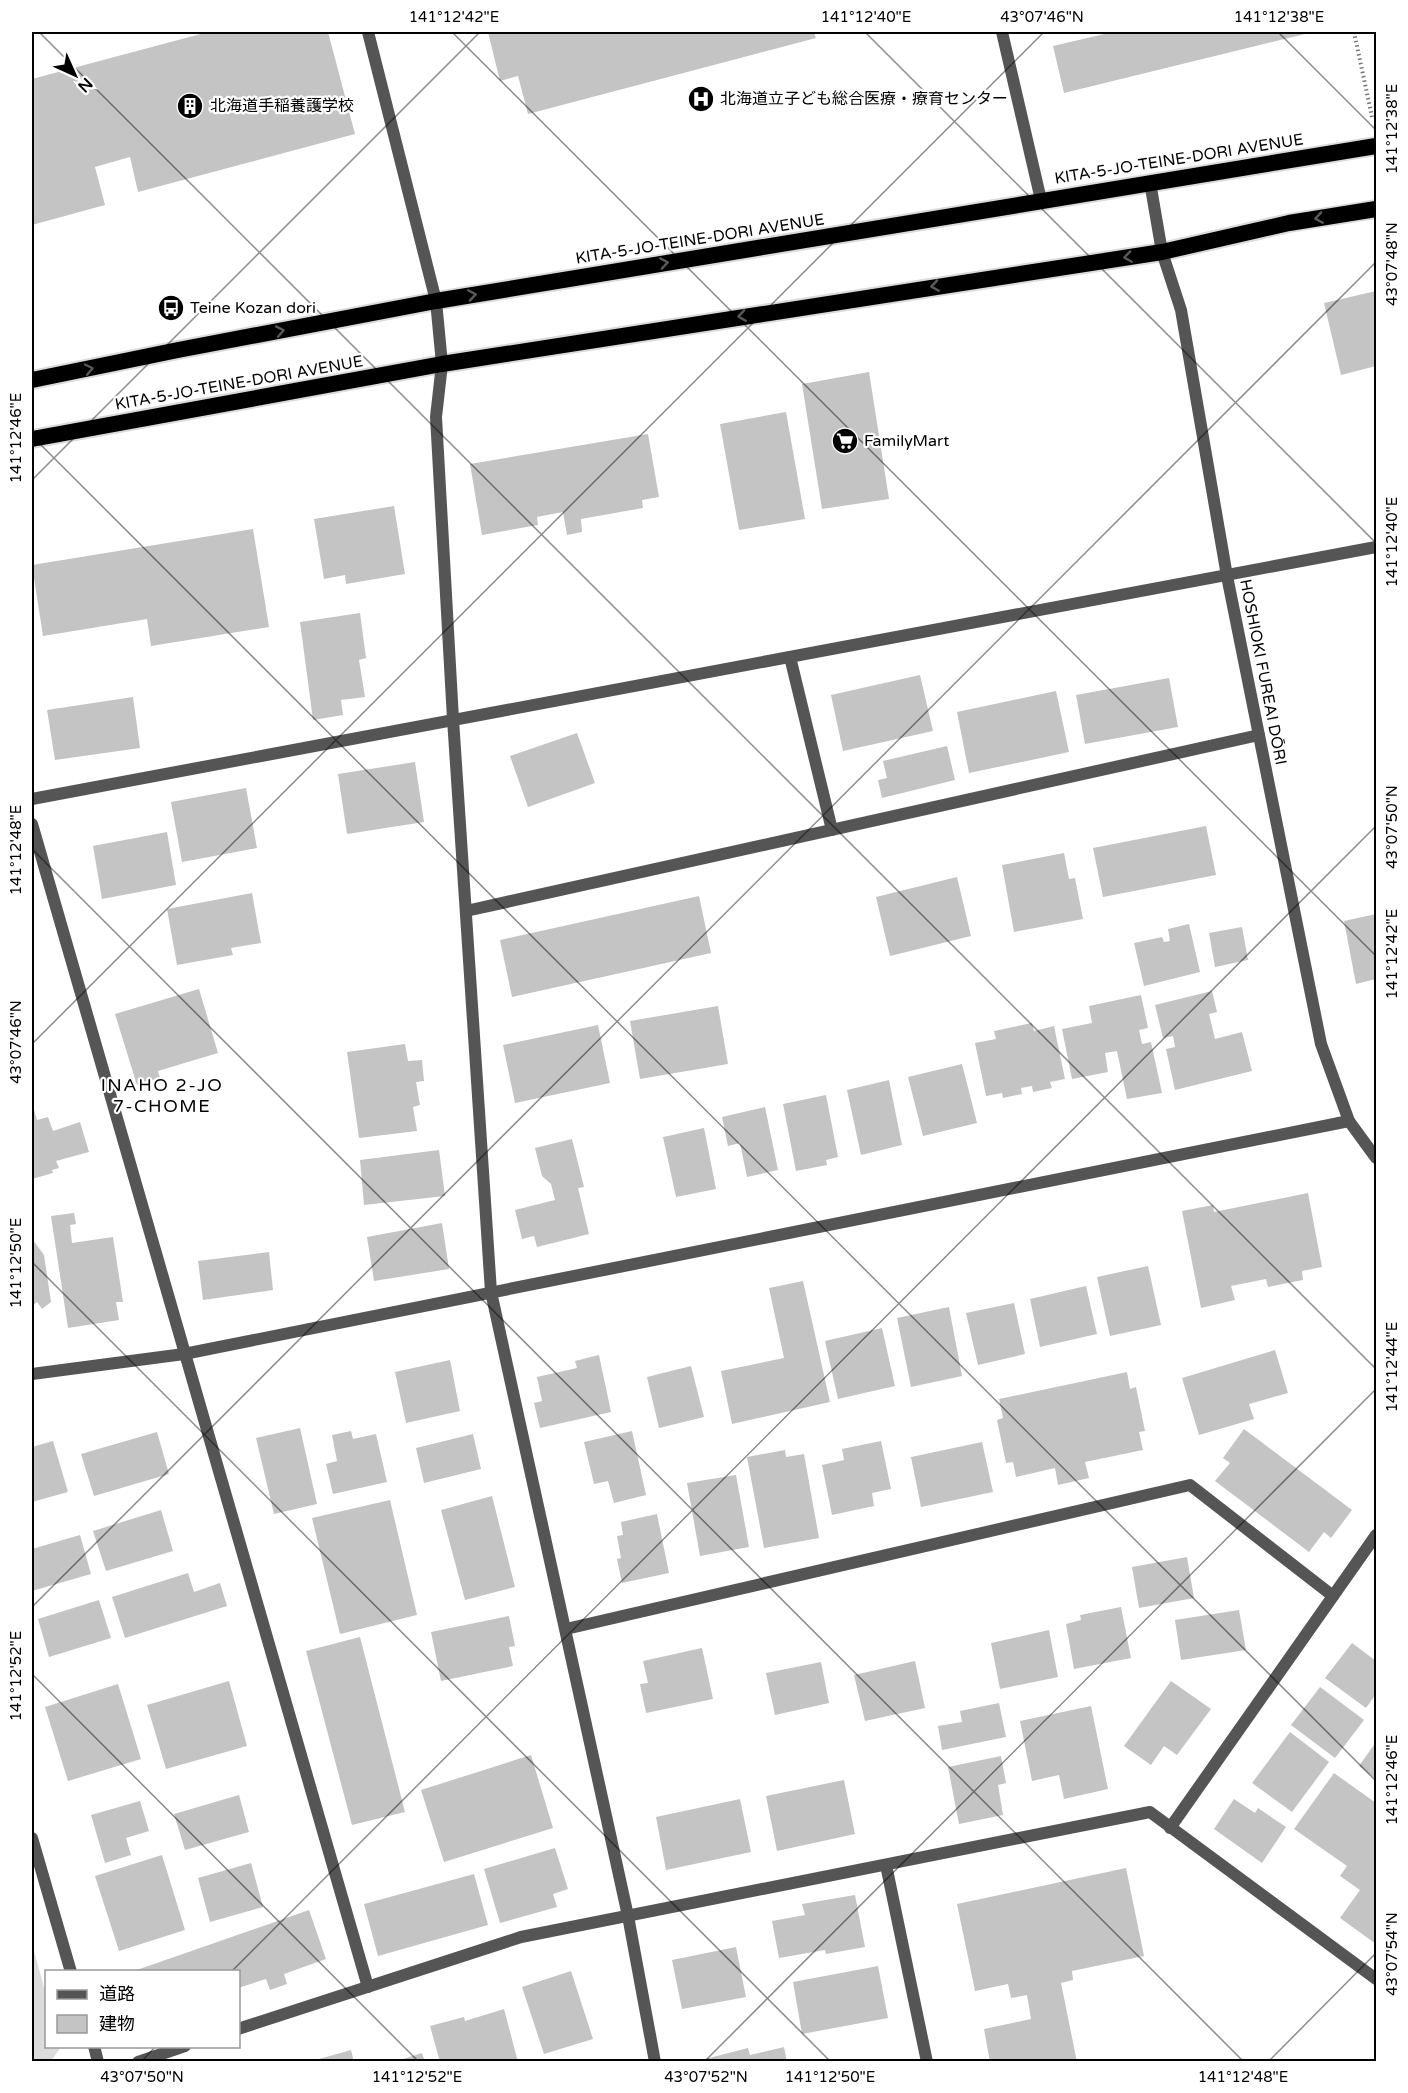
<svg xmlns="http://www.w3.org/2000/svg" width="1408" height="2093" viewBox="0 0 1408 2093" font-family="'Varela Round','Noto Sans JP',sans-serif">
<rect width="100%" height="100%" fill="#fff"/>
<path fill="#dcdcdc" d="M32,1943L46,1995V2046L61,2047L51,2061H32Z"/>
<g fill="#c4c4c4">
<path d="M208,32H328L355,134L138,192L130,157L95,167L105,205L32,225V79Z"/>
<path d="M488,32H814L816,38L528,114L518,76L500,81Z"/>
<path d="M1113,32H1304L1305,34L1064,93L1053,46Z"/>
<path d="M1376,291V366L1341,375L1324,303Z"/>
<path d="M869,372L889,499L822,509L802,384Z"/>
<path d="M786,412L805,519L739,530L720,424Z"/>
<path d="M648,434L659,497L642,500L643,508L581,519L582,532L567,535L563,512L537,517L538,525L482,535L470,464Z"/>
<path d="M394,506L405,574L346,584L345,575L324,579L314,519Z"/>
<path d="M253,529L269,627L151,646L147,619L43,636L32,565Z"/>
<path d="M360,613L366,658L359,660L365,697L341,700L343,715L313,720L300,622Z"/>
<path d="M920,675L933,731L843,751L831,695Z"/>
<path d="M1169,678L1178,727L1085,744L1076,695Z"/>
<path d="M1056,691L1069,752L969,773L957,712Z"/>
<path d="M133,697L140,748L55,760L47,710Z"/>
<path d="M577,733L595,783L528,807L510,756Z"/>
<path d="M947,746L955,780L882,798L878,780L887,778L883,761Z"/>
<path d="M415,762L424,822L347,834L338,774Z"/>
<path d="M246,788L257,848L182,862L171,802Z"/>
<path d="M1206,826L1216,875L1103,897L1093,848Z"/>
<path d="M167,832L176,885L102,899L93,846Z"/>
<path d="M1064,853L1069,879L1075,878L1083,919L1014,932L1002,865Z"/>
<path d="M957,877L971,936L890,956L876,897Z"/>
<path d="M252,893L261,943L231,948L233,955L177,965L167,909Z"/>
<path d="M699,896L711,953L512,997L500,940Z"/>
<path d="M1376,914V979L1356,984L1344,921Z"/>
<path d="M1189,924L1200,972L1144,986L1134,943L1162,937L1164,942L1170,941L1168,929Z"/>
<path d="M1242,927L1248,960L1215,967L1209,933Z"/>
<path d="M199,989L218,1053L158,1071L160,1078L137,1085L115,1014Z"/>
<path d="M1212,991L1217,1012L1209,1014L1215,1039L1242,1032L1252,1071L1175,1090L1166,1049L1175,1047L1173,1036L1163,1038L1155,1005Z"/>
<path d="M1141,995L1148,1028L1139,1030L1142,1044L1151,1042L1162,1093L1127,1099L1117,1051L1105,1053L1108,1072L1072,1079L1062,1029L1092,1023L1089,1006Z"/>
<path d="M718,1006L728,1064L640,1079L630,1021Z"/>
<path d="M1032,1023L1034,1031L1054,1026L1065,1079L1050,1082L1052,1088L1033,1092L1032,1086L1021,1088L1022,1094L1003,1098L1002,1093L986,1096L975,1043L996,1039L994,1031Z"/>
<path d="M598,1025L610,1083L515,1103L503,1045Z"/>
<path d="M405,1044L408,1061L422,1060L424,1081L416,1082L420,1105L413,1107L417,1131L359,1138L347,1052Z"/>
<path d="M962,1064L977,1123L923,1136L908,1077Z"/>
<path d="M889,1080L902,1145L861,1155L847,1090Z"/>
<path d="M826,1095L838,1157L826,1160L827,1165L796,1171L783,1104Z"/>
<path d="M32,1103L37,1120L48,1117L53,1131L80,1122L89,1152L56,1161L59,1168L52,1170L53,1173L32,1179Z"/>
<path d="M765,1107L778,1170L747,1177L740,1143L728,1146L722,1117Z"/>
<path d="M704,1128L716,1189L676,1197L663,1137Z"/>
<path d="M572,1139L584,1187L578,1188L589,1234L537,1247L534,1236L522,1239L515,1210L555,1200L551,1184L542,1176L535,1148Z"/>
<path d="M439,1150L445,1196L364,1205L360,1160Z"/>
<path d="M1308,1193L1322,1267L1302,1271L1303,1280L1268,1287L1266,1279L1231,1286L1235,1300L1201,1308L1182,1211L1213,1205L1214,1212Z"/>
<path d="M74,1213L76,1224L70,1225L72,1243L113,1237L123,1302H116L119,1320L68,1328L51,1216Z"/>
<path d="M442,1223L449,1269L374,1281L367,1237Z"/>
<path d="M33,1240L44,1255L51,1302L42,1309L37,1302L32,1306V1242Z"/>
<path d="M269,1252L273,1290L203,1300L198,1261Z"/>
<path d="M1148,1266L1161,1325L1110,1336L1097,1277Z"/>
<path d="M803,1281L830,1402L732,1424L721,1371L784,1358L769,1288Z"/>
<path d="M1086,1286L1097,1334L1040,1347L1030,1299Z"/>
<path d="M1014,1303L1025,1354L978,1365L966,1313Z"/>
<path d="M949,1307L962,1376L911,1387L897,1318Z"/>
<path d="M882,1328L895,1386L838,1399L825,1341Z"/>
<path d="M1275,1350L1288,1393L1249,1404L1254,1419L1199,1435L1182,1378Z"/>
<path d="M599,1355L611,1412L540,1428L534,1403L542,1401L537,1377L577,1368L575,1361Z"/>
<path d="M450,1360L460,1411L406,1423L395,1372Z"/>
<path d="M691,1366L704,1417L659,1428L647,1377Z"/>
<path d="M1127,1372L1130,1389L1136,1387L1145,1431L1139,1432L1143,1450L1085,1462L1089,1478L1058,1485L1055,1468L1016,1477L1013,1462L1006,1463L997,1420L1003,1418L999,1399Z"/>
<path d="M300,1428L317,1504L274,1514L256,1438Z"/>
<path d="M1244,1429L1352,1510L1331,1538L1324,1532L1309,1552L1215,1481L1230,1463L1223,1458Z"/>
<path d="M351,1431L353,1439L376,1434L387,1482L333,1494L326,1464L337,1461L332,1435Z"/>
<path d="M632,1431L646,1495L614,1503L608,1481L594,1484L584,1442Z"/>
<path d="M157,1432L169,1474L94,1496L81,1454Z"/>
<path d="M473,1434L481,1469L424,1483L416,1448Z"/>
<path d="M53,1441L68,1492L32,1502V1447Z"/>
<path d="M881,1441L891,1489L872,1493L874,1506L832,1515L822,1465L844,1460L842,1449Z"/>
<path d="M982,1442L993,1492L921,1507L911,1457Z"/>
<path d="M785,1450L786,1457L804,1454L819,1538L764,1548L747,1457Z"/>
<path d="M736,1475L749,1547L700,1556L687,1483Z"/>
<path d="M492,1496L515,1587L465,1600L441,1510Z"/>
<path d="M390,1500L417,1615L340,1634L312,1518Z"/>
<path d="M161,1510L173,1551L106,1571L93,1531Z"/>
<path d="M657,1514L669,1573L622,1583L617,1559L621,1558L617,1536L623,1535L621,1522Z"/>
<path d="M80,1535L91,1574L32,1591V1549Z"/>
<path d="M1187,1557L1194,1598L1139,1608L1132,1567Z"/>
<path d="M188,1573L194,1592L220,1583L227,1606L125,1638L112,1597Z"/>
<path d="M99,1600L111,1638L49,1657L38,1619Z"/>
<path d="M1121,1607L1131,1658L1074,1669L1066,1624L1081,1620L1080,1615Z"/>
<path d="M1239,1610L1246,1650L1181,1660L1175,1620Z"/>
<path d="M509,1616L515,1646L509,1647L513,1666L441,1681L431,1632Z"/>
<path d="M1049,1630L1058,1677L1000,1689L991,1643Z"/>
<path d="M360,1637L405,1812L352,1825L306,1651Z"/>
<path d="M1352,1643L1376,1661V1694L1366,1708L1325,1678Z"/>
<path d="M702,1648L713,1699L646,1713L640,1684L648,1683L643,1661Z"/>
<path d="M915,1661L925,1708L865,1721L854,1675Z"/>
<path d="M821,1662L829,1703L775,1715L766,1673Z"/>
<path d="M229,1681L247,1746L166,1769L147,1705Z"/>
<path d="M1171,1681L1211,1709L1177,1755L1164,1746L1151,1765L1124,1746Z"/>
<path d="M118,1684L141,1759L68,1781L45,1707Z"/>
<path d="M1320,1687L1364,1720L1335,1758L1291,1725Z"/>
<path d="M999,1703L1006,1737L942,1750L938,1726L962,1722L960,1711Z"/>
<path d="M1091,1706L1108,1789L1064,1799L1059,1775L1032,1781L1020,1721Z"/>
<path d="M1290,1732L1329,1762L1292,1812L1252,1783Z"/>
<path d="M1376,1742V1779L1359,1766Z"/>
<path d="M531,1755L553,1828L444,1862L421,1790Z"/>
<path d="M1001,1756L1006,1783L998,1785L1003,1815L959,1824L948,1767Z"/>
<path d="M1334,1773L1376,1803V1944L1340,1918L1360,1890L1340,1876L1347,1866L1294,1829Z"/>
<path d="M844,1780L855,1834L777,1851L766,1796Z"/>
<path d="M239,1795L249,1832L185,1850L174,1814Z"/>
<path d="M740,1799L751,1852L666,1870L656,1817Z"/>
<path d="M1234,1799L1255,1813L1258,1808L1286,1827L1262,1863L1214,1829Z"/>
<path d="M140,1801L149,1831L126,1838L131,1855L105,1863L91,1815Z"/>
<path d="M555,1848L568,1889L553,1894L557,1907L500,1923L484,1869Z"/>
<path d="M162,1855L185,1930L119,1951L95,1876Z"/>
<path d="M251,1863L263,1907L210,1922L198,1878Z"/>
<path d="M1126,1868L1144,1956L1072,1971L1073,1980L1061,1983L1077,2062H990L984,2029L1031,2019L1027,1995L1011,1998L1008,1984L975,1991L957,1904Z"/>
<path d="M474,1874L488,1925L378,1956L364,1904Z"/>
<path d="M855,1895L865,1947L826,1954L825,1950L779,1958L772,1921L805,1915L802,1904Z"/>
<path d="M309,1910L326,1959L284,1974L287,1984L270,1990L266,1979L238,1988V1972H131Z"/>
<path d="M736,1947L746,1997L682,2009L672,1960Z"/>
<path d="M878,1966L888,2018L802,2034L793,1982Z"/>
<path d="M571,1971L593,2039L544,2054L522,1987Z"/>
<path d="M504,2009L518,2062H440L430,2026L464,2017L465,2021Z"/>
<path d="M784,2047L787,2062H706L705,2059L748,2048L750,2055Z"/>
<path d="M351,2050L354,2062H312V2061Z"/>
<path d="M422,2053L425,2062H397V2061Z"/>
</g>
<g fill="none" stroke-linecap="round" stroke-linejoin="round">
<g stroke="#dbdbdb" stroke-width="20">
<g id="trunk">
<path d="M32,380L178,350L436,301L1376,146"/>
<path d="M32,439L442,364L1162,252L1289,223L1376,209"/>
</g>
</g>
<path stroke="#777" stroke-width="4" stroke-dasharray="1.5 3" stroke-linecap="butt" d="M1354,32L1372,117"/>
<g stroke="#555" stroke-width="12">
<path d="M368,32L436,301L442,364L436,417L453,719L491,1292L628,1916L655,2062"/>
<path d="M1002,32L1041,200"/>
<path d="M790,657L832,830"/>
<path d="M32,799L1376,547"/>
<path d="M32,824L368,1987"/>
<path d="M466,911L1259,735"/>
<path d="M32,1374L184,1354L1349,1121"/>
<path d="M566,1629L1190,1485L1333,1596"/>
<path d="M1170,1828L1376,1535"/>
<path d="M32,1838L71,1972"/>
<path d="M886,1865L927,2062"/>
<path d="M238,2029L521,1937L1150,1812L1376,1979"/>
<path d="M94,2046L98,2062"/>
<path d="M138,2062L185,2046"/>
</g>
<path stroke="#555" stroke-width="12" d="M1150,182L1162,252L1181,310L1227,576L1321,1044L1349,1121L1376,1158"/>
<use href="#trunk" stroke="#000" stroke-width="16"/>
</g>
<defs><path id="oneway-chevron" d="M-2-3.5L2.5 0L-2 3.5" fill="none" stroke-width="1.6" stroke-linecap="round" stroke-linejoin="round" transform="scale(1.5)"/></defs>
<g stroke="#595959">
<use href="#oneway-chevron" transform="translate(1319 218) rotate(171)"/>
<use href="#oneway-chevron" transform="translate(1128 257) rotate(172)"/>
<use href="#oneway-chevron" transform="translate(664 263) rotate(-9)"/>
<use href="#oneway-chevron" transform="translate(935 286) rotate(171)"/>
<use href="#oneway-chevron" transform="translate(472 295) rotate(-9)"/>
<use href="#oneway-chevron" transform="translate(742 316) rotate(171)"/>
<use href="#oneway-chevron" transform="translate(280 331) rotate(-11)"/>
<use href="#oneway-chevron" transform="translate(89 369) rotate(-12)"/>
</g>
<path fill="none" stroke="#000" stroke-width="1.5" stroke-opacity="0.45" d="M39,32L1376,1369M452,32L1376,956M865,32L1376,543M1278,32L1376,130M32,436L1376,1781M32,480L480,32M32,849L1244,2062M32,1044L1044,32M32,1262L831,2062M32,1607L1376,262M32,1674L419,2062M231,1972L1376,826M141,2062L156,2046M704,2062L1376,1389M1268,2062L1376,1953"/>
<defs>
<g id="hospital-disc" transform="scale(1.35)"><circle r="9.5" fill="#000" stroke="#fff"/><path d="M-5-5h3v3.5h4V-5h3V5h-3V1.5h-4V5h-3Z" fill="#fff"/></g>
<g id="building-disc" transform="scale(1.35)"><circle r="9.5" fill="#000" stroke="#fff"/><path d="M-4-6H4V6H1V3H-1V6H-4ZM-2.5-4.3h1.7v1.8h-1.7ZM.8-4.3h1.7v1.8H.8ZM-2.5-1h1.7V.8h-1.7ZM.8-1h1.7V.8H.8Z" fill="#fff"/></g>
<g id="bus-disc" transform="scale(1.35)"><circle r="9.5" fill="#000" stroke="#fff"/><path d="M-5-6H5V4H4V6H2V4H-2V6H-4V4H-5ZM-3.5-4V0h7V-4ZM-3.5 1.2v1.5H-2V1.2ZM2 1.2v1.5H3.5V1.2Z" fill="#fff"/></g>
<g id="supermarket-disc" transform="scale(1.35)"><circle r="9.5" fill="#000" stroke="#fff"/><path d="M-6-5.5h2.5l.6 2H6L4.5 2H-2.5L-4.4-4H-6ZM-1.5 3.2a1.3 1.3 0 1 0 .1 0ZM3 3.2a1.3 1.3 0 1 0 .1 0Z" fill="#fff"/></g>
</defs>
<g fill-rule="evenodd">
<use href="#hospital-disc" x="701" y="99"/>
<use href="#building-disc" x="190" y="106"/>
<use href="#bus-disc" x="171" y="308"/>
<use href="#supermarket-disc" x="845" y="441"/>
</g>
<g text-anchor="middle" dominant-baseline="central" stroke-width="4.5" stroke-linejoin="round" paint-order="stroke">
<g font-size="16" fill="#000" stroke="#fff" text-anchor="start">
<text x="720" y="99">北海道立子ども総合医療・療育センター</text>
<text x="210" y="106">北海道手稲養護学校</text>
<text x="190" y="308">Teine Kozan dori</text>
<text x="864" y="441">FamilyMart</text>
</g>
<g font-size="16" fill="#000" stroke="#fff">
<text transform="translate(1179 159) rotate(-9)">KITA-5-JO-TEINE-DORI AVENUE</text>
<text transform="translate(700 239) rotate(-9)">KITA-5-JO-TEINE-DORI AVENUE</text>
<text transform="translate(239 383) rotate(-10)">KITA-5-JO-TEINE-DORI AVENUE</text>
<text transform="translate(1263 672) rotate(79)">HOSHIOKI FUREAI DŌRI</text>
</g>
<g font-size="18" letter-spacing="1.5" fill="#000" stroke="#fff">
<text x="162" y="1085">INAHO 2-JO<tspan x="162" dy="21">7-CHOME</tspan></text>
</g>
</g>
<rect width="1408" height="2093" fill="none" stroke="#ffffff" stroke-width="66"/>
<rect x="45" y="1970" width="195" height="78" fill="#ffffff" stroke="#999999" stroke-width="1.5"/>
<rect x="57" y="1990" width="30" height="9" fill="#555555" stroke="#999999" stroke-width="1.5"/>
<text x="99" y="2000" font-size="18" fill="#000000">道路</text>
<rect x="57" y="2015" width="30" height="18" fill="#c4c4c4" stroke="#999999" stroke-width="1.5"/>
<text x="99" y="2030" font-size="18" fill="#000000">建物</text>
<g transform="translate(75 75) rotate(135)" stroke="#ffffff" stroke-width="4.5" paint-order="stroke">
<path d="M0-4.5L10 22L0 15L-10 22Z" fill="#000000"/>
<text y="-9" font-size="16" font-weight="bold" text-anchor="middle" fill="#000000">N</text>
</g>
<rect x="33" y="33" width="1342" height="2027" fill="none" stroke="#000" stroke-width="2"/>
<g font-size="15" text-anchor="middle" fill="#000">
<text x="454" y="22">141°12'42"E</text>
<text x="866" y="22">141°12'40"E</text>
<text x="1042" y="22">43°07'46"N</text>
<text x="1279" y="22">141°12'38"E</text>
<text transform="translate(1392 129) rotate(-90)" y="5">141°12'38"E</text>
<text transform="translate(1392 264) rotate(-90)" y="5">43°07'48"N</text>
<text transform="translate(16 438) rotate(-90)" y="5">141°12'46"E</text>
<text transform="translate(1392 542) rotate(-90)" y="5">141°12'40"E</text>
<text transform="translate(1392 827) rotate(-90)" y="5">43°07'50"N</text>
<text transform="translate(16 850) rotate(-90)" y="5">141°12'48"E</text>
<text transform="translate(1392 954) rotate(-90)" y="5">141°12'42"E</text>
<text transform="translate(16 1042) rotate(-90)" y="5">43°07'46"N</text>
<text transform="translate(16 1263) rotate(-90)" y="5">141°12'50"E</text>
<text transform="translate(1392 1367) rotate(-90)" y="5">141°12'44"E</text>
<text transform="translate(16 1676) rotate(-90)" y="5">141°12'52"E</text>
<text transform="translate(1392 1780) rotate(-90)" y="5">141°12'46"E</text>
<text transform="translate(1392 1954) rotate(-90)" y="5">43°07'54"N</text>
<text x="142" y="2082">43°07'50"N</text>
<text x="417" y="2082">141°12'52"E</text>
<text x="706" y="2082">43°07'52"N</text>
<text x="830" y="2082">141°12'50"E</text>
<text x="1243" y="2082">141°12'48"E</text>
</g>
</svg>
